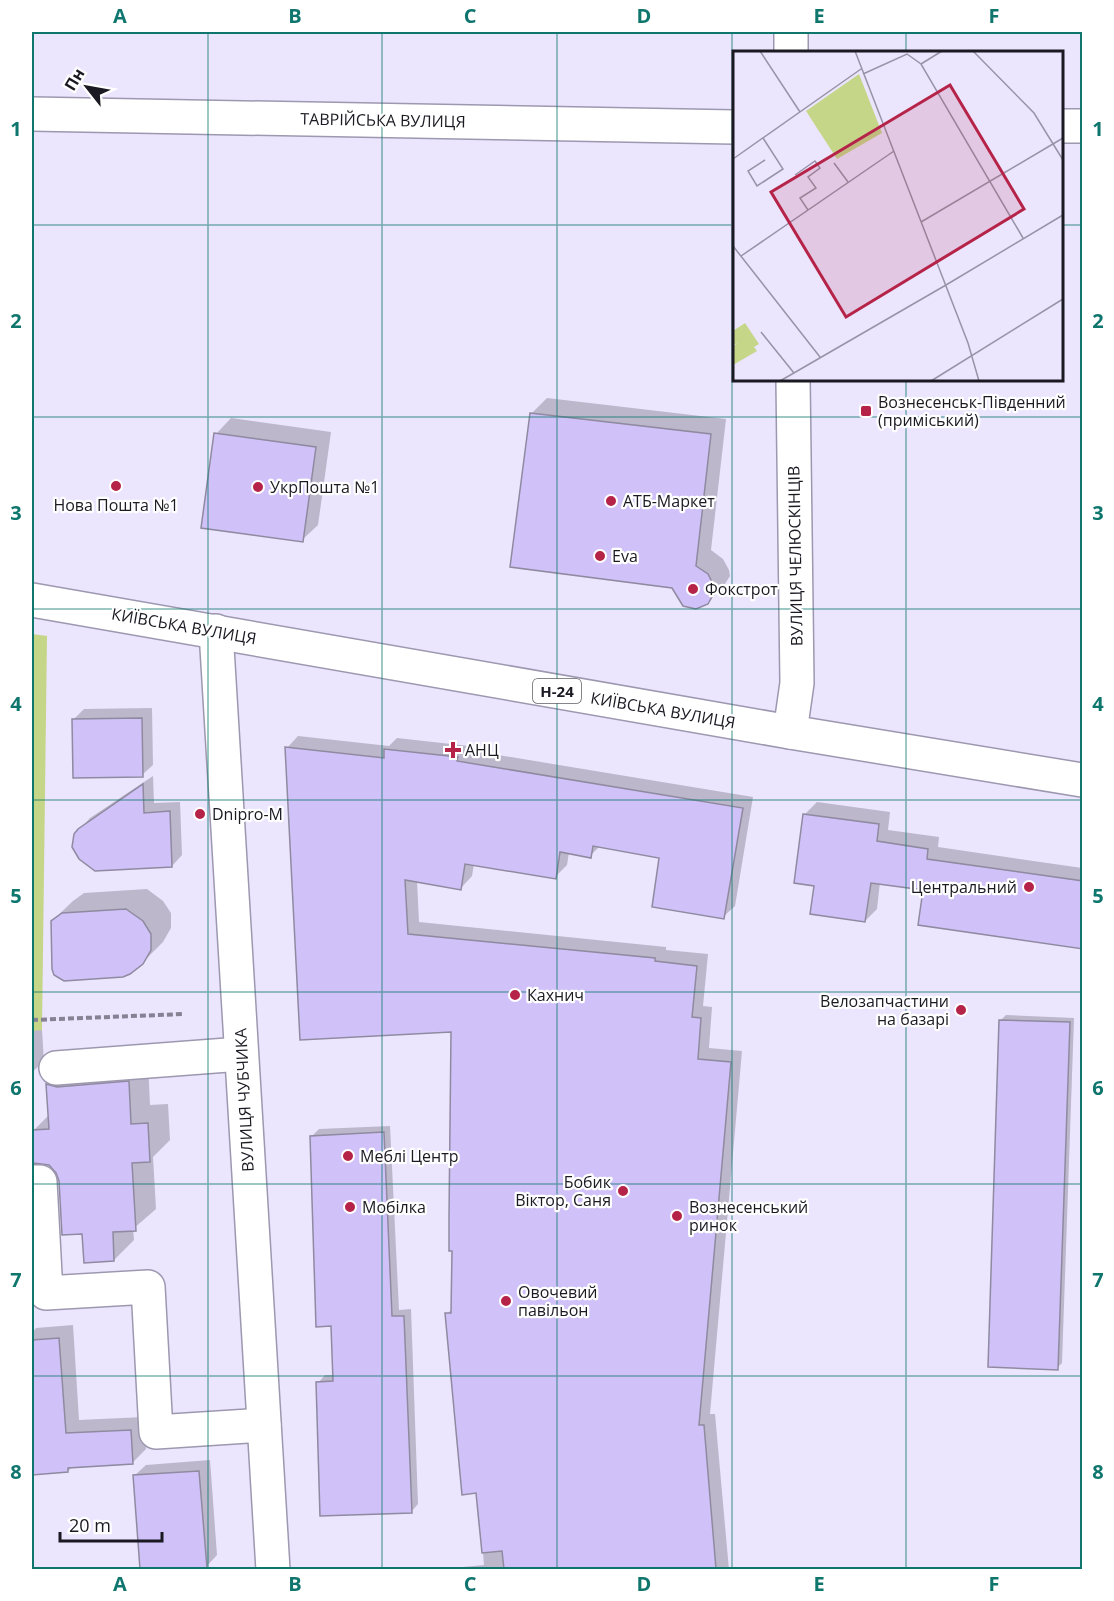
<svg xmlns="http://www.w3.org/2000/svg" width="1114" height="1601" viewBox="0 0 1114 1601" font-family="'Open Sans',sans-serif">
<rect width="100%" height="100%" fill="#ebe5fe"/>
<path fill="#c5d689" d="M32,634L47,636L42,1030L32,1031Z"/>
<g fill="#0003">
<path d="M547,398L726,419L711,550L723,559L729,570L730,576L723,587L707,603L673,586L531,414Z"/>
<path d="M231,418L331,432L318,525L302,540L216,434Z"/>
<path d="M152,708L153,765L142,775L73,720L84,709Z"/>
<path d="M298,736L389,746L397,738L469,746L468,750L753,797L735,906L723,917L661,856L600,846L590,856L569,852L567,865L555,877L474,864L472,876L461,888L417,881L419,922L666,947V950L708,954L703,1006L712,1007L709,1048L742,1051L710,1414H715L729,1570H432L484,1565L478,1492L447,1314L453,1308V1030L287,748Z"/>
<path d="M153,776L154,803L180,802L182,855L172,866L79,830L90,818Z"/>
<path d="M817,802L890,812L888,830L939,837L938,847L1082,868V948L924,889L880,882L877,909L865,921L815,884L805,814Z"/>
<path d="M147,889L163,901L171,913V928L163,942L142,963L52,921L73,901L84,893Z"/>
<path d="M1006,1015L1074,1018L1062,1363L1057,1368L1001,1020Z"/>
<path d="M42,1030L44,1062L32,1072V1031Z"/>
<path d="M148,1062L150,1105L168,1104L170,1140L153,1157L156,1209L133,1229L134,1240L114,1260L84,1232L60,1180L33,1131L50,1114L48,1084L68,1064Z"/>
<path d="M390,1126L399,1310L411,1309L418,1504L411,1512L318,1383L325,1375H335L333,1324L312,1136L319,1129Z"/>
<path d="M73,1325L79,1420L144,1417L146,1449L133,1462L73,1466L68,1471L32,1474V1333L36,1328Z"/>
<path d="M210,1460L217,1555L206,1567H202V1570H141L134,1476L146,1465Z"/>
</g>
<g fill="#d0c2f9" stroke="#8f8aa0" stroke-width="1.5">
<path d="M530,413L711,434L696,566L708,574L714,586V593L708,604L696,609L683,606L672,588L510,567Z"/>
<path d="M214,433L316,447L303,542L201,528Z"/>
<path d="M142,718L143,777L73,778L72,719Z"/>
<path d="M285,747L384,758V749L458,757L457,761L743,808L724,919L652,907L659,858L593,846L591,858L560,852L556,879L465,864L461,890L405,880L408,934L655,958V961L697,966L692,1017L701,1018L698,1059L731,1062L699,1425H704L716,1569H504L502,1551L482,1553L476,1493L462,1495L445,1313H451L452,1251H449V1217L451,1032L300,1040Z"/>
<path d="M143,784L144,813L170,811L172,867L95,871L79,859L72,847L74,834L78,829Z"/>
<path d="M803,814L879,824L877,841L928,849L927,859L1083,881V949L918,925L923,890L871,883L865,922L810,914L814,886L794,883Z"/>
<path d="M126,909L143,921L151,934V950L143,964L130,974L123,977L64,981L54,975L52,969L51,921L62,913Z"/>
<path d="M999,1020L1070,1022L1058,1370L988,1367Z"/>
<path d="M129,1081L131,1124L148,1123L150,1162L132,1163L136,1231L113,1232L114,1261L84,1263L82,1234L62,1235L59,1181L56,1173L49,1165L33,1163L32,1130L49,1129L46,1084L57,1087Z"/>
<path d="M384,1132L392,1316H404L412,1513L320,1516L316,1382L333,1381L331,1326L316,1327L310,1136Z"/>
<path d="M59,1338L66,1433L131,1430L133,1464L68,1468V1472L32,1475V1340Z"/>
<path d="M199,1471L207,1568L140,1569L133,1475Z"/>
</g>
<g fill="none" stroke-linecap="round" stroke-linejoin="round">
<g stroke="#9d98af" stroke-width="36">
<g id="minor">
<path d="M791,52V32"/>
<path d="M32,114L734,127"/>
<path d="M1062,126H1082"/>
<path d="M216,631L273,1570"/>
<path d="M790,732L797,683L793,380"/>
<path d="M56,1068L241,1054"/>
<path d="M32,1182H40L46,1293L148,1287L156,1432L264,1425"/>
</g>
</g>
<g stroke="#9d98af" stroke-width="36">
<path id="major" d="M32,600L790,732L1082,780"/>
</g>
<path stroke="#868293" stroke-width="4" stroke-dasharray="6 3" stroke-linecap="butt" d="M32,1020L184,1014"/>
<use href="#minor" stroke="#fff" stroke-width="33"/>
<use href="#major" stroke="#fff" stroke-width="33"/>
</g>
<path fill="none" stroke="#0f766e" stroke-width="1.5" stroke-opacity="0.55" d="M208,32V1570M382,32V1570M557,32V1570M732,32V1570M906,32V52M32,225H734M1062,225H1082M906,380V1570M32,417H1082M32,609H1082M32,800H1082M32,992H1082M32,1184H1082M32,1376H1082"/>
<g fill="#b52348" stroke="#fff" stroke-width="2">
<rect x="860" y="405" width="12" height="12" rx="3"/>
<circle cx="116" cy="486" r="6"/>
<circle cx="258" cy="487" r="6"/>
<circle cx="611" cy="501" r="6"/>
<circle cx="600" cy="556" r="6"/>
<circle cx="693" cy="589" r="6"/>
<path d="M450 741h6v6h6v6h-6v6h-6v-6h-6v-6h6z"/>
<circle cx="200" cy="814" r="6"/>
<circle cx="1029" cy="887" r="6"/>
<circle cx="515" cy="995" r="6"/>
<circle cx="961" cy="1010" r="6"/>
<circle cx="348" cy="1156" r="6"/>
<circle cx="623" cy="1191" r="6"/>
<circle cx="350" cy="1207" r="6"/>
<circle cx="677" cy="1216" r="6"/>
<circle cx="506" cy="1301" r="6"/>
</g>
<g text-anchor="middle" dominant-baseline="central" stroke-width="4.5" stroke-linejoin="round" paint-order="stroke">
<rect fill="#fff" stroke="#5f5e64" stroke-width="1.5" x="533" y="679" width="48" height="24" rx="4.5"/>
<g font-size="15" font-weight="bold" fill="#1b1922">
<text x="557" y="691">Н-24</text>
</g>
<g font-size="16" fill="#1b1922" stroke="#fff">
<text transform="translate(383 120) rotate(1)">ТАВРІЙСЬКА ВУЛИЦЯ</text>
<text transform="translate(795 556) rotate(-91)">ВУЛИЦЯ ЧЕЛЮСКІНЦІВ</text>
<text transform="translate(184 626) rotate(10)">КИЇВСЬКА ВУЛИЦЯ</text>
<text transform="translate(663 710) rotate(10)">КИЇВСЬКА ВУЛИЦЯ</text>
<text transform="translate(244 1100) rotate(-93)">ВУЛИЦЯ ЧУБЧИКА</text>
</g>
<g font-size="16" fill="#1b1922" stroke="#fff" text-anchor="start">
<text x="878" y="402">Вознесенськ-Південний<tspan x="878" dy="18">(приміський)</tspan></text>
<text x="270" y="487">УкрПошта №1</text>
<text x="623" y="501">АТБ-Маркет</text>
<text x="116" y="505" text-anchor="middle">Нова Пошта №1</text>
<text x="612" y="556">Eva</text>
<text x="705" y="589">Фокстрот</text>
<text x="465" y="750">АНЦ</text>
<text x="212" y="814">Dnipro-M</text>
<text x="1017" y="887" text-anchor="end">Центральний</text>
<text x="527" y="995">Кахнич</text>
<text x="949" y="1001" text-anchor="end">Велозапчастини<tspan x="949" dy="18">на базарі</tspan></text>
<text x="360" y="1156">Меблі Центр</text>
<text x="611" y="1182" text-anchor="end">Бобик<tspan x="611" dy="18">Віктор, Саня</tspan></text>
<text x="362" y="1207">Мобілка</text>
<text x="689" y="1207">Вознесенський<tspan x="689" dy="18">ринок</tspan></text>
<text x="518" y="1292">Овочевий<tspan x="518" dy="18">павільон</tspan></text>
</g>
</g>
<g transform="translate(733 51)">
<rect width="330" height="330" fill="#ebe5fe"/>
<path d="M126,23L149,82L104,108L73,60ZM12,272L26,293L21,296L24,300L0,314V295L5,292L0,294V280Z" fill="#c5d689"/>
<path fill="none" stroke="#9893a6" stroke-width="1.5" d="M27,0L67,61M122,0L235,292L246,330M240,0L301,62L330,109M188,13L209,0M130,23L174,3L188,13L290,187M30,87L50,118L24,135L15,120L32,109M0,108L128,18M101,112L115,131M62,124L82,110L87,117L75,126L83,137L67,147L75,159M188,171L330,87M0,195L87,306M8,205L161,100M213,234L330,164M28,281L61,322M47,330L213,234M198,330L330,248"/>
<path fill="#b52348" fill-opacity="0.15" stroke="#b52348" stroke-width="3" d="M217,34L291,158L113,266L38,141Z"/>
<rect width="330" height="330" fill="none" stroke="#1b1922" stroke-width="3"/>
</g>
<rect width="1114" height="1601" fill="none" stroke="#ffffff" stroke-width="66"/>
<g transform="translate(87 87) rotate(301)" stroke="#ffffff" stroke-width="4.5" paint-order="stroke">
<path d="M0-4.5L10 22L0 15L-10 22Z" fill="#1b1922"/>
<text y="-9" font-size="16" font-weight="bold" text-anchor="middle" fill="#1b1922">Пн</text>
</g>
<path d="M60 1532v9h102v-9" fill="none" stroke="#1b1922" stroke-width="3"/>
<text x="69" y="1532" font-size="18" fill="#1b1922" stroke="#ffffff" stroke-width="4.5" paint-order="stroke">20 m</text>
<rect x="33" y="33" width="1048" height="1535" fill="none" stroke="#0f766e" stroke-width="2"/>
<g font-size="20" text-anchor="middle" font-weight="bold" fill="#0f766e">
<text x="120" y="23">A</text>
<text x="295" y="23">B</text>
<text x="470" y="23">C</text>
<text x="644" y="23">D</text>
<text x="819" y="23">E</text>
<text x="994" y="23">F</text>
<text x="16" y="136">1</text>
<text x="1098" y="136">1</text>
<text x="16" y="328">2</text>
<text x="1098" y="328">2</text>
<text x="16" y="520">3</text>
<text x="1098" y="520">3</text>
<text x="16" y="711">4</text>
<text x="1098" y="711">4</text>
<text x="16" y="903">5</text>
<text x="1098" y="903">5</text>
<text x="16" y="1095">6</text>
<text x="1098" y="1095">6</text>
<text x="16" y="1287">7</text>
<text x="1098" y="1287">7</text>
<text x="16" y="1479">8</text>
<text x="1098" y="1479">8</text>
<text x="120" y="1591">A</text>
<text x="295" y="1591">B</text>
<text x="470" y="1591">C</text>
<text x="644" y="1591">D</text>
<text x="819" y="1591">E</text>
<text x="994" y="1591">F</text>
</g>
</svg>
